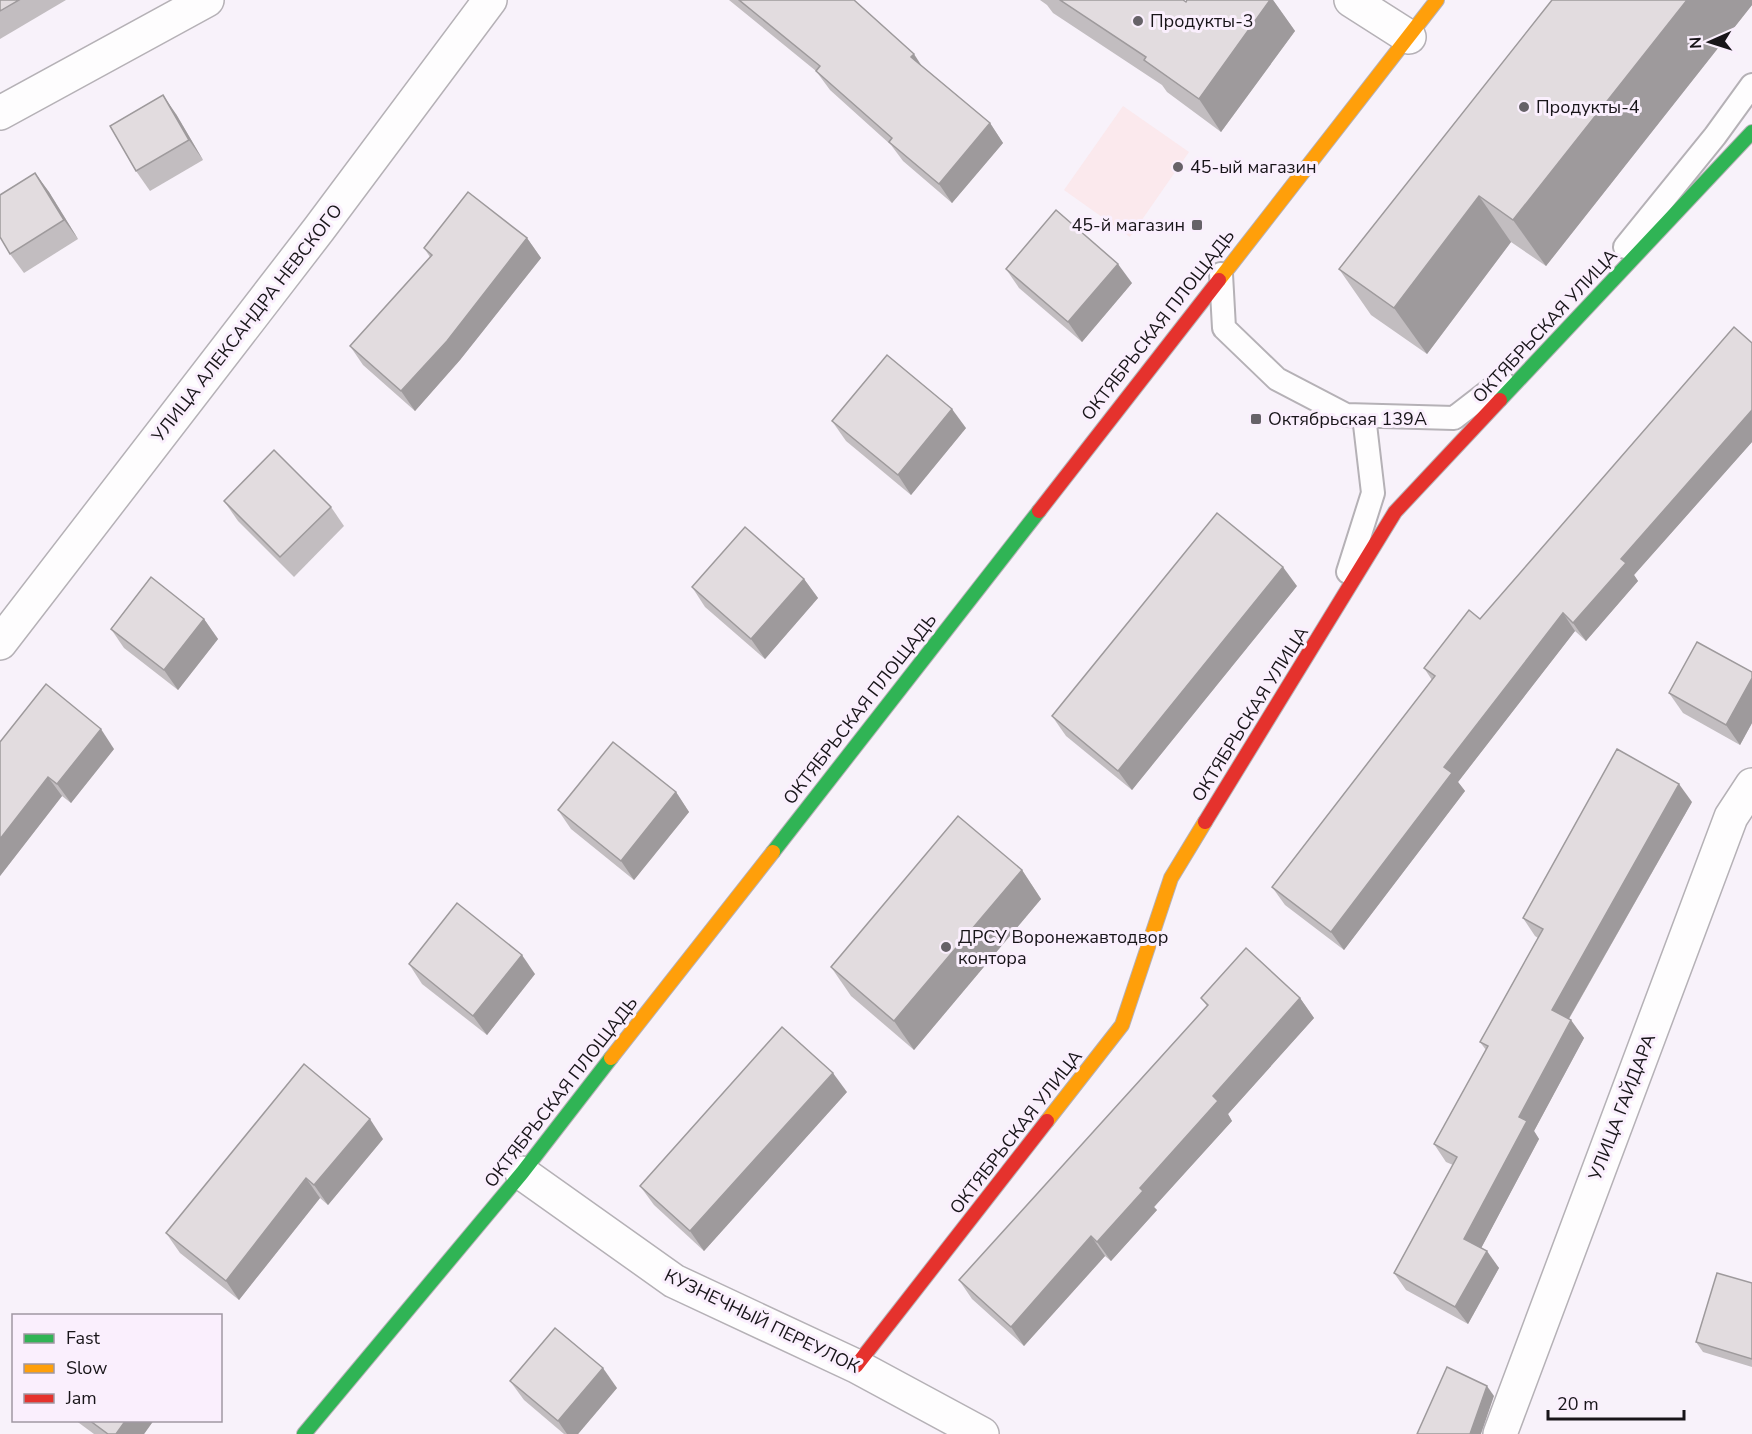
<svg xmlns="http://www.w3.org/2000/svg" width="1752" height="1434" viewBox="0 0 1752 1434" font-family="'Nunito Sans',sans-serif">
<rect width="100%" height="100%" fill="#f8f2fa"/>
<path fill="#fbe9ed" d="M1123,106L1189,152L1130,237L1064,190Z"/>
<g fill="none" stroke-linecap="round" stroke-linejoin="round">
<g stroke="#b5b1b6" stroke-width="26">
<g id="lane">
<path d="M1625,247L1715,136L1752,85"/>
<path d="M1221,274L1224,328L1277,379L1346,415L1454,418L1502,381"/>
<path d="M1348,572L1373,493L1364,416"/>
</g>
</g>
<g stroke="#b5b1b6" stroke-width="36">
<g id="street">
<path d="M1351,0L1409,37"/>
<path d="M0,113L207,0"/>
<path d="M0,643L319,229L490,0"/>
<path d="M522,1173L674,1281L856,1366L982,1434"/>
<path d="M1500,1434L1731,817L1752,785"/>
</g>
</g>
<g stroke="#b5b1b6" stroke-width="16">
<g id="fast">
<path d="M1500,400L1752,132"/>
<path d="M773,852L1039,511"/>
<path d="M304,1434L522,1173L611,1058"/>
</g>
</g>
<g stroke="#b5b1b6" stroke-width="16">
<g id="slow">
<path d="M1219,280L1437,0"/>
<path d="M611,1058L773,852"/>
<path d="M1047,1121L1122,1025L1171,878L1205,822"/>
</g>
</g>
<g stroke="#b5b1b6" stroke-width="16">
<g id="jam">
<path d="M1039,511L1219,280"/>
<path d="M1205,822L1395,512L1500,400"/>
<path d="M856,1366L1047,1121"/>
</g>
</g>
<use href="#lane" stroke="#fefdfe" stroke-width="22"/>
<use href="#street" stroke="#fefdfe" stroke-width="33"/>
<use href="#fast" stroke="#30b455" stroke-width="14"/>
<use href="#slow" stroke="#ff9f0a" stroke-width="14"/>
<use href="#jam" stroke="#e5322d" stroke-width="14"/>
</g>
<g fill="#c2bdc0">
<path d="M0,0H66L0,39Z"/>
<path d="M729,0H854L922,66L990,123L1003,143L952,203L903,161L891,145L830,90L816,71Z"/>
<path d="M1040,0H1183L1186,2L1187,0H1273L1295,31L1221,132L1167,92L1162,85L1053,13L1047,5Z"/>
<path d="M1752,0V5L1546,266L1511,242L1427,354L1371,315L1339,269Z"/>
<path d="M176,114L203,160L150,191L136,171Z"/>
<path d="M35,173L49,192L78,239L24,273L10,254Z"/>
<path d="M527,238L541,258L460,360L415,411L363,365L350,346L430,257L424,248Z"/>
<path d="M1006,269L1132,283L1082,342L1019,288Z"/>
<path d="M1752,343V442L1634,575L1638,581L1586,641L1575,631L1458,782L1465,791L1344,950L1285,905L1272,887L1432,680L1424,668L1480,619Z"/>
<path d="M832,421L966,428L911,495L846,441Z"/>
<path d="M224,501L331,507L344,526L294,577L238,521Z"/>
<path d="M804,579L818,598L765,659L705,607L692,587Z"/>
<path d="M1297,586L1132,790L1066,736L1052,716Z"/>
<path d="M204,619L218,639L178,690L124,648L111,629Z"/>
<path d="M1752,678V723L1740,745L1683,713L1669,693Z"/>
<path d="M0,742L114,749L71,803L62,796L0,876Z"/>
<path d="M676,792L689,812L634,880L571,829L558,810Z"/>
<path d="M1692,802L1569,1019L1584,1038L1534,1131L1539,1139L1481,1248L1499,1268L1468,1324L1406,1290L1394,1273L1453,1165L1446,1162L1434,1144L1486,1050L1480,1042L1538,938L1535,936L1523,918Z"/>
<path d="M1022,870L1041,899L914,1050L851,996L831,967Z"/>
<path d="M409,964L535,974L487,1035L422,984Z"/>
<path d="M1201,998H1300L1314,1018L1228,1114L1232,1121L1154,1207L1157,1210L1111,1261L1105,1256L1024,1346L972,1299L959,1280L1207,1006Z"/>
<path d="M847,1092L704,1251L654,1205L640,1186Z"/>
<path d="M383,1139L328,1205L320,1198L239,1300L180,1253L166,1233Z"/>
<path d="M1752,1283V1367L1703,1352L1696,1342Z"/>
<path d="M510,1381L617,1388L578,1434H564L524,1400Z"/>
<path d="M75,1420H154L144,1434H94Z"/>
</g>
<g fill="#9e9a9c">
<path d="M1270,0H1273L1295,31L1221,132L1199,99Z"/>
<path d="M1687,0H1752V5L1546,266L1513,220Z"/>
<path d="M914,54L927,74L911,57Z"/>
<path d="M163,95L176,114L203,160L189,140Z"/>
<path d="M990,123L1003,143L952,203L939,184Z"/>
<path d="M35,173L49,192L78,239L64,220Z"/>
<path d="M1479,196L1511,242L1427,354L1394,308Z"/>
<path d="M527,238L541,258L460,360L415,411L401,391Z"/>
<path d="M1118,264L1132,283L1082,342L1068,322Z"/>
<path d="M952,409L966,428L911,495L898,475Z"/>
<path d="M1752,410V442L1634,575L1638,581L1586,641L1573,623L1621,559Z"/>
<path d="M1283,567L1297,586L1132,790L1118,771Z"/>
<path d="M804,579L818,598L765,659L751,639Z"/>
<path d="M1563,613L1575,631L1458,782L1465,791L1344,950L1331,932L1444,767Z"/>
<path d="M204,619L218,639L178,690L164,670Z"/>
<path d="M1752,678V723L1740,745L1726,725Z"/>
<path d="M101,729L114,749L71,803L57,784Z"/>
<path d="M48,777L62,796L0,876V839Z"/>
<path d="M1679,784L1692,802L1564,1027L1552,1010Z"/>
<path d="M676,792L689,812L634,880L621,861Z"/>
<path d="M1022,870L1041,899L914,1050L894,1021Z"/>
<path d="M522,955L535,974L487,1035L473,1016Z"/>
<path d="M1300,998L1314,1018L1228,1114L1232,1121L1154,1207L1157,1210L1111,1261L1097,1242L1213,1096Z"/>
<path d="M1571,1020L1584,1038L1534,1131L1539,1139L1477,1256L1464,1239L1519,1117Z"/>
<path d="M833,1073L847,1092L704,1251L690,1231Z"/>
<path d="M370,1119L383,1139L328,1205L314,1185Z"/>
<path d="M306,1178L320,1198L239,1300L226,1281Z"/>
<path d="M1091,1236L1105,1256L1024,1346L1011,1327Z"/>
<path d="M1487,1251L1499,1268L1468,1324L1455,1307Z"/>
<path d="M603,1368L617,1388L578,1434H567L558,1421Z"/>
<path d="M1487,1386L1494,1396L1481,1434H1470Z"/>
<path d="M126,1420H154L144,1434H116Z"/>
</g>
<g fill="#e2dcdf" stroke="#9e9a9c" stroke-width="1.5">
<path d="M0,0H19L0,11Z"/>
<path d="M739,0H854L914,54L911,57L990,123L939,184L889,142L892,138L816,71L820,66Z"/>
<path d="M1060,0H1183L1186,2L1187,0H1270L1199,99L1144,60L1146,57Z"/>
<path d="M1552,0H1687L1513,220L1479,196L1394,308L1339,269Z"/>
<path d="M163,95L189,140L136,171L110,126Z"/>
<path d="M35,173L64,220L10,254L0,237V195Z"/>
<path d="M468,192L527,238L447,341L401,391L350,346L432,255L424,248Z"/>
<path d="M1056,210L1118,264L1068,322L1006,269Z"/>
<path d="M1734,327L1752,343V410L1621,559L1626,563L1573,623L1563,613L1444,767L1452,773L1331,932L1272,887L1435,676L1424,668L1469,610L1480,619Z"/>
<path d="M887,355L952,409L898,475L832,421Z"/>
<path d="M274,450L331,507L280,557L224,501Z"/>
<path d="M1217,513L1283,567L1118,771L1052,716Z"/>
<path d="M745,527L804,579L751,639L692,587Z"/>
<path d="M151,577L204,619L164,670L111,629Z"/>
<path d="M1697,642L1752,672V678L1726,725L1669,693Z"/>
<path d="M46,684L101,729L57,784L48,777L0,839V742Z"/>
<path d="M613,742L676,792L621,861L558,810Z"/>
<path d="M1617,749L1679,784L1552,1010L1571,1020L1519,1117L1527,1121L1464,1239L1487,1251L1455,1307L1394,1273L1457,1157L1434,1144L1488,1046L1480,1042L1543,929L1523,918Z"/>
<path d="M958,816L1022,870L894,1021L831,967Z"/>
<path d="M457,903L522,955L473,1016L409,964Z"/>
<path d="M1246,948L1300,998L1213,1096L1218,1101L1140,1188L1143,1191L1097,1242L1091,1236L1011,1327L959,1280L1208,1005L1201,998Z"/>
<path d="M782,1027L833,1073L690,1231L640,1186Z"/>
<path d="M304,1064L370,1119L314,1185L306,1178L226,1281L166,1233Z"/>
<path d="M1717,1273L1752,1283V1359L1696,1342Z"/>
<path d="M555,1328L603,1368L558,1421L510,1381Z"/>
<path d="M1447,1367L1487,1386L1470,1434H1417Z"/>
<path d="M89,1420H126L116,1434H108Z"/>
</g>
<g fill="#666268" stroke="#faeffd" stroke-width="2">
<circle cx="1138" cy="21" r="6"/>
<circle cx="1524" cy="107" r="6"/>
<circle cx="1178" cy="167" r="6"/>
<rect x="1191" y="219" width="12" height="12" rx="3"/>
<rect x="1250" y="413" width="12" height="12" rx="3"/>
<circle cx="946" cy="947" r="6"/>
</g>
<g text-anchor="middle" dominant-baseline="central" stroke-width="6" stroke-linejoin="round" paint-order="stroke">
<g font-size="18" fill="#181519" stroke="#faeffd" text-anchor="start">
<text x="1150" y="21">Продукты-3</text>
<text x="1536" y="107">Продукты-4</text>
<text x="1190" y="167">45-ый магазин</text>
<text x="1185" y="225" text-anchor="end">45-й магазин</text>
<text x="1268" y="419">Октябрьская 139А</text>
<text x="958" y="937">ДРСУ Воронежавтодвор<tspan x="958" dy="21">контора</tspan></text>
</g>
<g font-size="18" fill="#181519" stroke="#faeffd">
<text transform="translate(247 323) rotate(-52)">УЛИЦА АЛЕКСАНДРА НЕВСКОГО</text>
<text transform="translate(1158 325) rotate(-52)">ОКТЯБРЬСКАЯ ПЛОЩАДЬ</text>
<text transform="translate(1545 326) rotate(-47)">ОКТЯБРЬСКАЯ УЛИЦА</text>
<text transform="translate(860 709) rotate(-52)">ОКТЯБРЬСКАЯ ПЛОЩАДЬ</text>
<text transform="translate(1250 714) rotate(-58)">ОКТЯБРЬСКАЯ УЛИЦА</text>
<text transform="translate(561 1092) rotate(-52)">ОКТЯБРЬСКАЯ ПЛОЩАДЬ</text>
<text transform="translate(1622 1107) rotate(-69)">УЛИЦА ГАЙДАРА</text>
<text transform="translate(1016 1132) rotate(-52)">ОКТЯБРЬСКАЯ УЛИЦА</text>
<text transform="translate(762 1321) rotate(26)">КУЗНЕЧНЫЙ ПЕРЕУЛОК</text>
</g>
</g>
<rect x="12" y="1314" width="210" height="108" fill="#faeffd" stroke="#a098a2" stroke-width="1.5"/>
<rect x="24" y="1334" width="30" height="9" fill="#30b455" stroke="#a098a2" stroke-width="1.5"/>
<text x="66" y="1344" font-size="18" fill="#181519">Fast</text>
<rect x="24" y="1364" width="30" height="9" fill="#ff9f0a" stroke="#a098a2" stroke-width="1.5"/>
<text x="66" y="1374" font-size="18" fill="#181519">Slow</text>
<rect x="24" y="1394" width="30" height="9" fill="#e5322d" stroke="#a098a2" stroke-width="1.5"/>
<text x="66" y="1404" font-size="18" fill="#181519">Jam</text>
<g transform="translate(1710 42) rotate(267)" stroke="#faeffd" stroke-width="4.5" paint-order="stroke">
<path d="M0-4.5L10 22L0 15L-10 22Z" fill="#181519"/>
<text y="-9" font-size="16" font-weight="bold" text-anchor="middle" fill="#181519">N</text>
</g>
<path d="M1548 1410v9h136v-9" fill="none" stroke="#181519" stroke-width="3"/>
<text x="1557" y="1410" font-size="18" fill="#181519" stroke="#faeffd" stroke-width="4.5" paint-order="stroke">20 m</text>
</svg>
